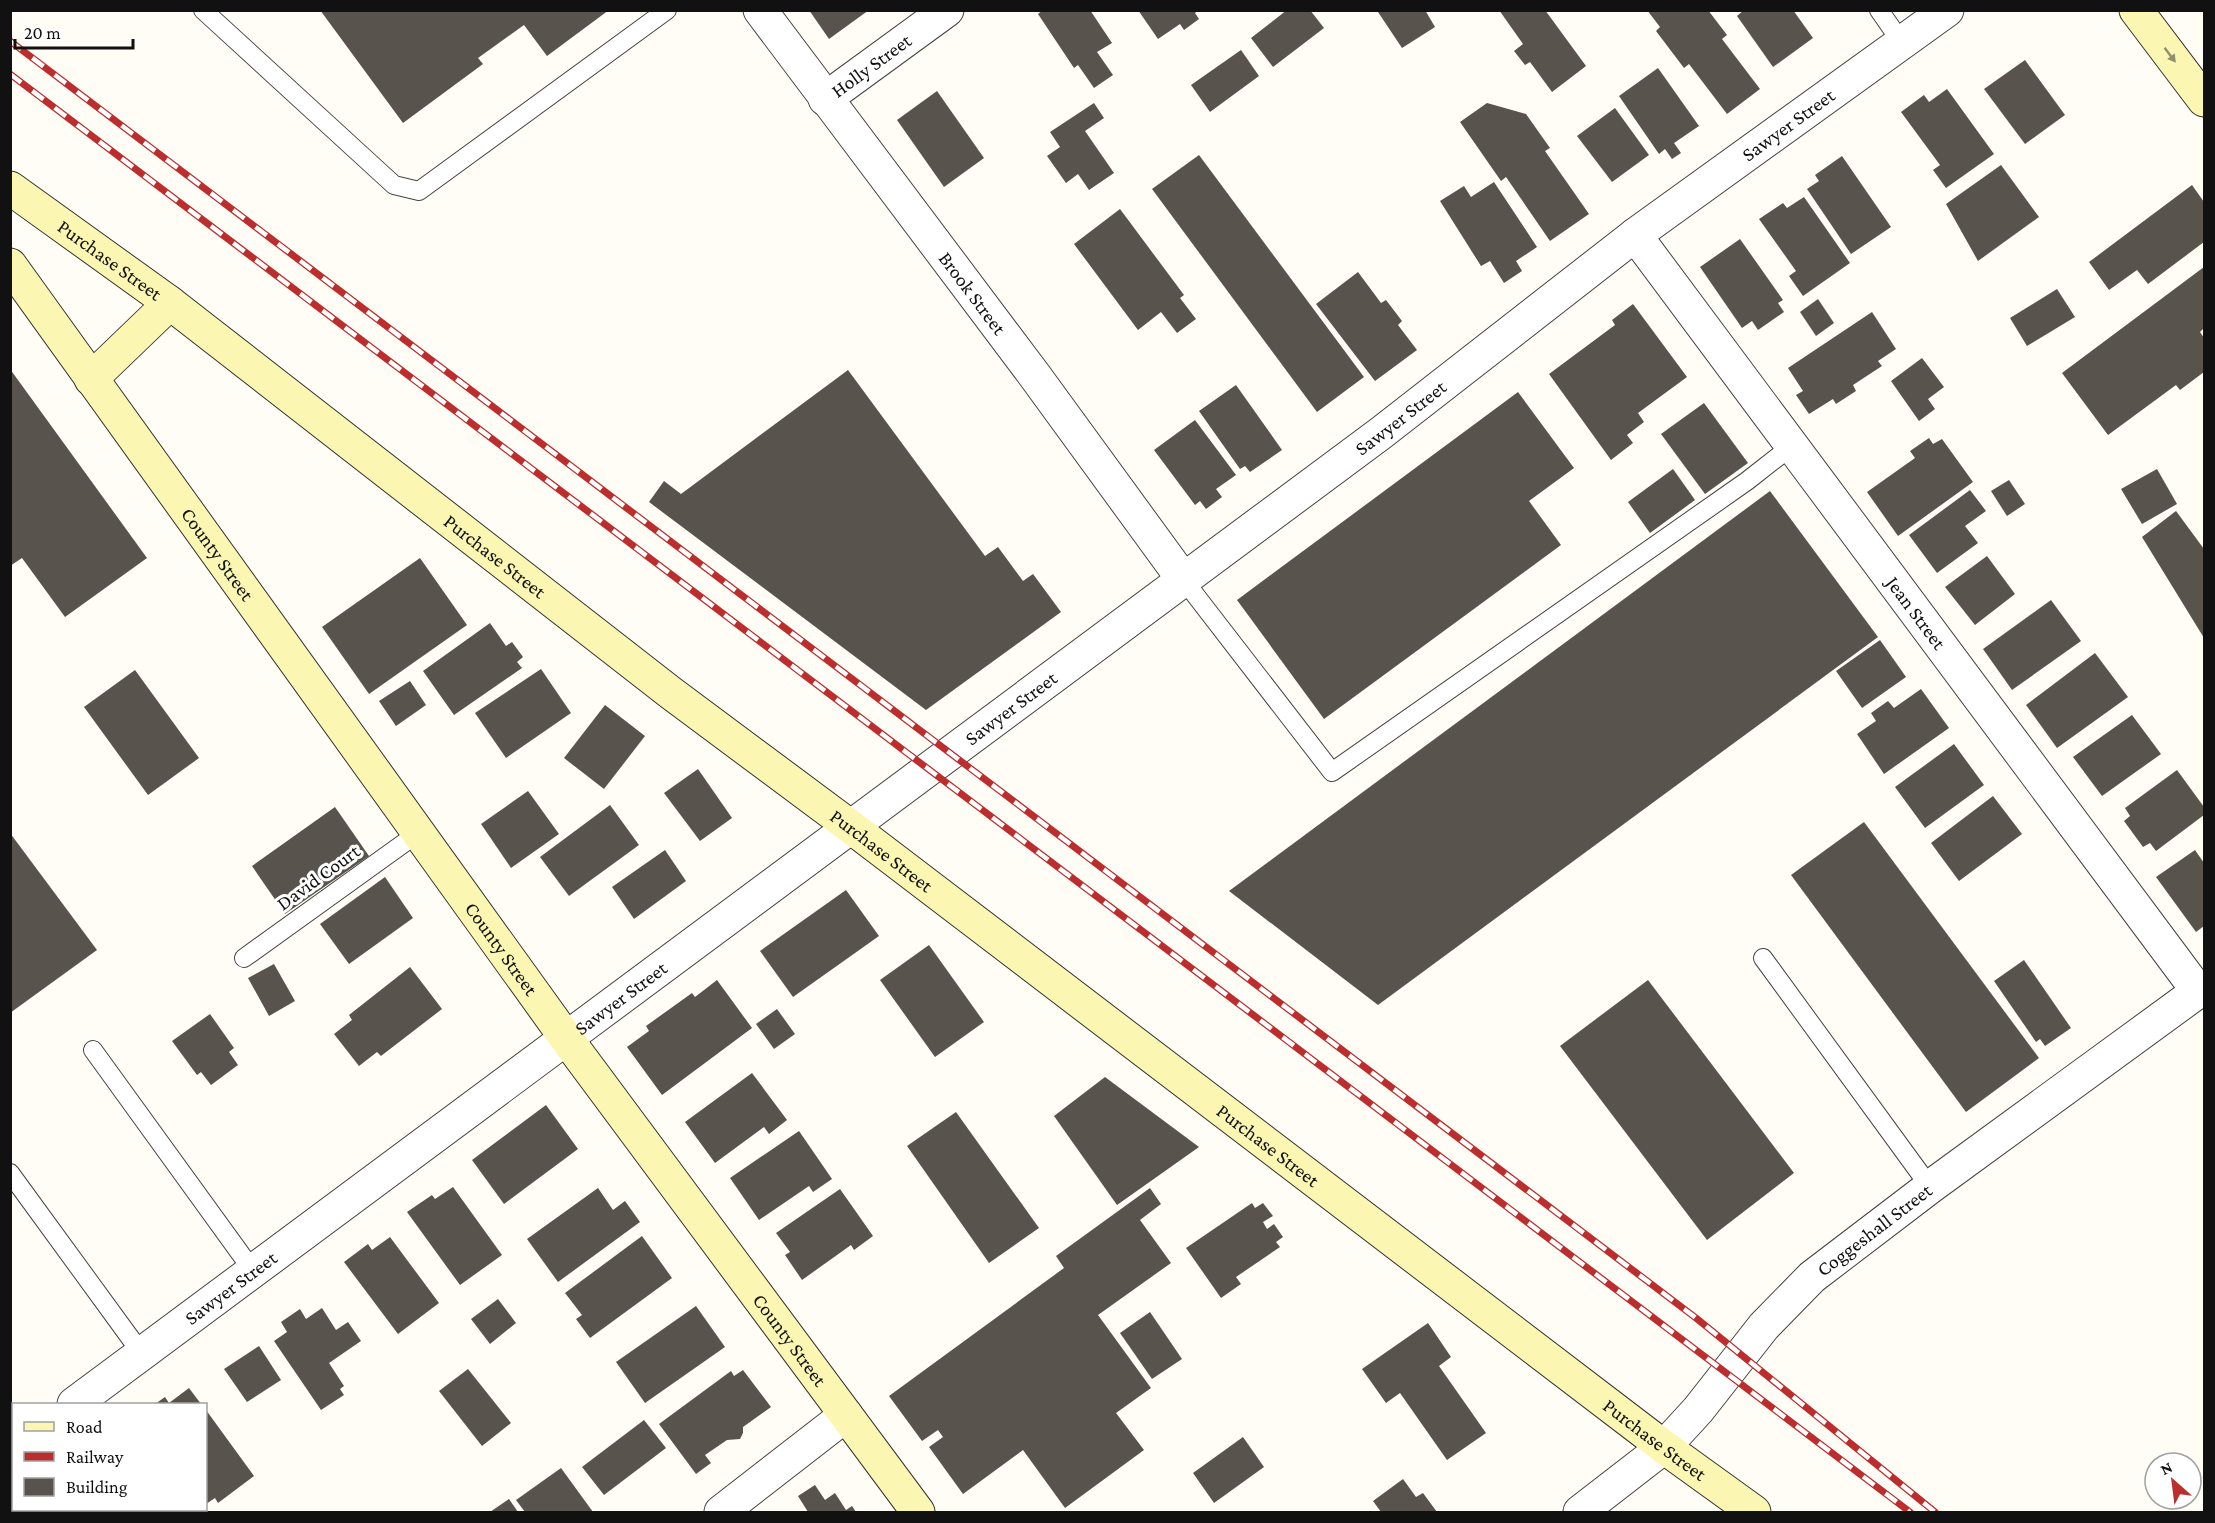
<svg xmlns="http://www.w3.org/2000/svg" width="2215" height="1523" viewBox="0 0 2215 1523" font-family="'Crimson Pro',serif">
<rect width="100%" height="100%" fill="#fffdf5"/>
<g fill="#59534d">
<path d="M320,10H609L547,56L524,25L478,58L483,64L403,123Z"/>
<path d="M809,10H869L829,39Z"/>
<path d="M1043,10H1090L1112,43L1097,52L1113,75L1094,88L1078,65L1074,68L1038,14Z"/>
<path d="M1138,10H1198L1195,13L1199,19L1184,30L1180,24L1158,39Z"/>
<path d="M1287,10H1310L1324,28L1273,67L1251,38Z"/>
<path d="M1381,10H1425L1435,27L1402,48L1378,12Z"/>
<path d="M1499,10H1545L1586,66L1552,92L1530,62L1525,65L1514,51L1523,44Z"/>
<path d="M1647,10H1708L1727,35L1722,39L1760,89L1727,114L1689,64L1684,68L1656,31L1660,27Z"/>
<path d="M1744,10H1793L1813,38L1773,67L1737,16Z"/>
<path d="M1241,50L1259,76L1210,112L1191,85Z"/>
<path d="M2025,60L2065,115L2025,144L1984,89Z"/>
<path d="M1658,68L1699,126L1674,143L1681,153L1672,159L1665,149L1659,154L1619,96Z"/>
<path d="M1947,89L1994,154L1946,188L1933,170L1940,165L1901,112L1924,95L1929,102Z"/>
<path d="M937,91L984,158L944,187L897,120Z"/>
<path d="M1094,103L1104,118L1085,131L1114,173L1089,190L1078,174L1066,183L1047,156L1060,147L1050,132Z"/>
<path d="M1487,103L1526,114L1550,148L1545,151L1589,214L1550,241L1506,177L1501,181L1460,122Z"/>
<path d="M1615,108L1649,155L1612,182L1577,136Z"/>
<path d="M1199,155L1364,377L1317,412L1152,189Z"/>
<path d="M1842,156L1891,227L1851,254L1807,189L1819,181L1815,175Z"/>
<path d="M2001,165L2039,217L1978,261L1946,204Z"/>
<path d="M1494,182L1537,247L1516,261L1522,271L1504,283L1490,261L1481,266L1440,201L1464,186L1471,197Z"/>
<path d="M2192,185L2204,202V242L2148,284L2137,270L2109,290L2089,262Z"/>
<path d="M1804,197L1850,263L1803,296L1789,276L1796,271L1759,219L1783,203L1787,208Z"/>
<path d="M1120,209L1184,295L1180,298L1196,319L1177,333L1161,312L1138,330L1074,244Z"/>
<path d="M1740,239L1783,300L1778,303L1784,312L1758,330L1752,321L1742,328L1700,267Z"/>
<path d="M2204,267V328L2200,332L2204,338V372L2180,390L2176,385L2108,435L2062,373Z"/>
<path d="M1358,272L1381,303L1386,300L1402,321L1398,325L1417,350L1375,381L1316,304Z"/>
<path d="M2057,289L2075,317L2027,346L2010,318Z"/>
<path d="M1818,299L1834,323L1816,336L1800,312Z"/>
<path d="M1633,304L1687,377L1638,413L1644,422L1627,435L1633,443L1611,460L1549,374L1615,325L1612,320Z"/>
<path d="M1872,312L1896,349L1878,361L1882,366L1853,385L1856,391L1836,404L1833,399L1809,414L1796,395L1803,391L1788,368Z"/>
<path d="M1922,358L1944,387L1928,399L1935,409L1919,421L1891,381Z"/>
<path d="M10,369L147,558L65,617L22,558L10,566Z"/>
<path d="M848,370L985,556L998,547L1023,581L1033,574L1061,612L926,710L649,502L664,481L681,494Z"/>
<path d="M1236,385L1282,450L1250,472L1245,466L1240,469L1199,411Z"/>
<path d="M1518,392L1574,468L1529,501L1561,545L1324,719L1237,600Z"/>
<path d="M1704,403L1748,463L1705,494L1661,434Z"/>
<path d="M1195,420L1236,475L1216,489L1222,497L1206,509L1200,501L1195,505L1154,450Z"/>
<path d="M1929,438L1933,444L1942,439L1973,482L1898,536L1867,492L1915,458L1910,451Z"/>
<path d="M1673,469L1695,500L1650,533L1628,502Z"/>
<path d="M2157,469L2177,504L2142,524L2121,489Z"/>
<path d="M2009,480L2025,504L2007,516L1991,491Z"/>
<path d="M1970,490L1986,511L1965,526L1978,543L1937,573L1909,535Z"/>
<path d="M1770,491L1878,637L1378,1005L1229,891Z"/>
<path d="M2176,511L2204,549V638L2142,537Z"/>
<path d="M1987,556L2015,594L1975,625L1945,587Z"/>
<path d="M420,558L467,625L369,694L322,627Z"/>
<path d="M2051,600L2081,641L2012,690L1983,649Z"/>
<path d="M490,623L506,646L512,642L523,657L517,662L522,668L454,715L423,671Z"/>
<path d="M1880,640L1906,677L1862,708L1836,671Z"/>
<path d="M2095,653L2128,697L2057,748L2026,705Z"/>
<path d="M541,669L571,713L506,758L475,713Z"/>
<path d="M135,670L199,758L148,795L84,707Z"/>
<path d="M410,681L426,705L396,726L379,701Z"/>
<path d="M1921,689L1949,728L1884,774L1857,734L1876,721L1871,713L1888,701L1894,708Z"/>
<path d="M605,705L645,736L604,789L564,758Z"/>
<path d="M2132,715L2161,754L2102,796L2073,757Z"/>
<path d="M1954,744L1984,785L1925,828L1895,787Z"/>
<path d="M698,769L732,818L700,841L664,793Z"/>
<path d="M2177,770L2204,807V815L2156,851L2150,843L2143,847L2124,821L2130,816L2125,808Z"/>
<path d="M528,791L559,834L511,868L481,824Z"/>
<path d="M1993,796L2022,834L1959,881L1931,843Z"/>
<path d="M610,805L639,845L569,896L540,857Z"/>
<path d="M335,807L369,856L285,914L252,866Z"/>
<path d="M1864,822L2039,1058L1966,1112L1791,875Z"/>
<path d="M10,833L97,950L10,1013Z"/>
<path d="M665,850L686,881L634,919L612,887Z"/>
<path d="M2195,850L2204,863V926L2196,932L2156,877Z"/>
<path d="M385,877L413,918L349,964L320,924Z"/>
<path d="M846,890L879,936L793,997L760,951Z"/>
<path d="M929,945L984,1022L935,1057L880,980Z"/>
<path d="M2024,960L2071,1028L2045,1046L2040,1039L2036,1042L1994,981Z"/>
<path d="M274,964L295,1001L269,1016L248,978Z"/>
<path d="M410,967L442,1009L381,1056L377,1052L359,1066L334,1034L352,1020L349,1015Z"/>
<path d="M717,980L752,1028L662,1095L627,1047L649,1031L646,1026L692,993L695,997Z"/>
<path d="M1648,980L1794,1173L1707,1240L1560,1046Z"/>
<path d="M777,1009L795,1034L774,1049L756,1024Z"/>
<path d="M210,1014L234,1048L229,1052L238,1065L211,1085L201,1072L197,1075L172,1041Z"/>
<path d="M752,1073L787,1120L769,1134L764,1127L715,1163L685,1122Z"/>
<path d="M1105,1077L1199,1147L1117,1205L1054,1116Z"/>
<path d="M546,1105L578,1149L504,1204L472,1160Z"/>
<path d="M956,1112L1039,1228L989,1263L907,1146Z"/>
<path d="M799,1131L832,1179L813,1192L809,1186L759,1220L730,1178Z"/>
<path d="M453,1187L502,1255L460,1285L407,1212L432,1195L435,1199Z"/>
<path d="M598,1188L613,1210L625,1201L640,1222L558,1282L527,1239Z"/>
<path d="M1150,1188L1161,1204L1140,1220L1171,1263L1098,1315L1151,1388L1116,1413L1144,1450L1065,1508L1023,1450L963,1494L929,1447L943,1437L938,1430L922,1441L889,1396L1064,1268L1056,1256Z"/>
<path d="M840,1189L873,1236L854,1250L851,1245L802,1280L785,1255L790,1252L776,1233Z"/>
<path d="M1252,1203L1255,1208L1263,1203L1273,1216L1263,1222L1267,1229L1274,1224L1283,1237L1276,1242L1280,1247L1236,1277L1241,1284L1221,1298L1186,1248Z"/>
<path d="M642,1236L672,1278L590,1338L576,1319L582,1315L565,1293Z"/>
<path d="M390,1237L439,1303L398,1334L344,1262L368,1244L372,1250Z"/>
<path d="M498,1299L516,1323L490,1344L471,1319Z"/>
<path d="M696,1306L725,1347L645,1403L616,1362Z"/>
<path d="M322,1308L336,1330L348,1322L361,1341L329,1363L344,1386L340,1389L344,1395L321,1410L274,1341L287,1332L281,1322L300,1309L306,1319Z"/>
<path d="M1150,1312L1182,1359L1152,1379L1120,1333Z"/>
<path d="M1428,1323L1451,1357L1439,1366L1486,1433L1447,1460L1400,1393L1386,1403L1362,1369Z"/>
<path d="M259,1346L281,1380L247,1402L224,1369Z"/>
<path d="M468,1369L511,1423L482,1446L439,1391Z"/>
<path d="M743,1370L771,1407L743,1427V1433L740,1439L727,1440L705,1455L711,1463L696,1474L659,1424L731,1371L734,1376Z"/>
<path d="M189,1388L201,1404H155L165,1397L169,1403Z"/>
<path d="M206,1410L254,1476L218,1503L215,1498L206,1504Z"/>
<path d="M644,1420L666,1448L604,1495L582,1467Z"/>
<path d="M1243,1437L1264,1467L1214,1503L1193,1473Z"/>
<path d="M561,1468L593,1512H525L516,1500Z"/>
<path d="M1403,1479L1416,1497L1423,1493L1437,1512H1381L1373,1501Z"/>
<path d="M815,1485L825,1500L835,1493L846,1510L852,1506L856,1512H808L798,1496Z"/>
<path d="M509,1499L518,1512H490Z"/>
<path d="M115,1510H155L150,1512H117Z"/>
</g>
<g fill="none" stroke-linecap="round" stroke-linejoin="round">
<g stroke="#444" stroke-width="20">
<g id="service">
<path d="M203,10L394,185L419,191L667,10"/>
<path d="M1879,10L1902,43"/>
<path d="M1183,579L1332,772L1747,481L1793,445"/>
<path d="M244,958L418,833"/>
<path d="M1763,958L1930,1187"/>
<path d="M93,1050L253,1271"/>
<path d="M10,1173L142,1354"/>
</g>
</g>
<g stroke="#444" stroke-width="35">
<g id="minor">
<path id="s1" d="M760,10L1035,376L1183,579"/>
<path id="s2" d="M825,99L947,10"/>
<path id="s3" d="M1635,235L2198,991"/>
<path d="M721,1512L846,1415"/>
</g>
</g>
<g stroke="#444" stroke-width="35">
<g id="tertiary">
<path id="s4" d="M74,1404L1381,433L1635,235L1947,10"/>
<path d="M10,1451L14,1449"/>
<path id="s5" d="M1580,1512L1664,1447L1698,1410L1764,1326L1812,1277L1930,1187L2204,987"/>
</g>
</g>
<g stroke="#333" stroke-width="35">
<g id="secondary">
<path d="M2136,10L2204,100"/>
<path id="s6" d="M10,188L170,303L671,693L851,827L1664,1447L1754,1512"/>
<path id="s7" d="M10,265L566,1038L918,1512"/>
<path d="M91,379L170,303"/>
</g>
</g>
<use href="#service" stroke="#fff" stroke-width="18"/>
<use href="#minor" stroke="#fff" stroke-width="33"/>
<use href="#tertiary" stroke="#fff" stroke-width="33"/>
<use href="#secondary" stroke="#fbf7b3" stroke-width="33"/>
<g stroke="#bc2d2d" stroke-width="7">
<g id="rail">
<path d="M10,41L1696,1318L1935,1512"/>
<path d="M10,74L1910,1512"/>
</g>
</g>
<use href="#rail" stroke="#fff" stroke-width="4.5" stroke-dasharray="14" stroke-linecap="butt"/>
</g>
<defs><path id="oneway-solid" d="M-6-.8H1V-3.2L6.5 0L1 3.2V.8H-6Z" transform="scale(1.5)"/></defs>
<use fill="#92906a" href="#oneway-solid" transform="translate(2170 55) rotate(53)"/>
<g text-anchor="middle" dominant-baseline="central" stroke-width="6" stroke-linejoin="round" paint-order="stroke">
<g font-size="20" fill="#111" stroke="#fff">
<text stroke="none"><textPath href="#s2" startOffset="57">Holly Street</textPath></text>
<text stroke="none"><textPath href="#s4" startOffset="2139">Sawyer Street</textPath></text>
<text stroke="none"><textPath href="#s6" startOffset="123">Purchase Street</textPath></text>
<text stroke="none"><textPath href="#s1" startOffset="354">Brook Street</textPath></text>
<text stroke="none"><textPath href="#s4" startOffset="1653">Sawyer Street</textPath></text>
<text stroke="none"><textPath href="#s7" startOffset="356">County Street</textPath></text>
<text stroke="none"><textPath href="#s6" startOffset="609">Purchase Street</textPath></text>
<text stroke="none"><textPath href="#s3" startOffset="471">Jean Street</textPath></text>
<text stroke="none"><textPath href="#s4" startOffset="1167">Sawyer Street</textPath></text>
<text stroke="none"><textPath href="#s6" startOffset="1095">Purchase Street</textPath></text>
<text transform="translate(318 877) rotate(-36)">David Court</text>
<text stroke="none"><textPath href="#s7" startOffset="842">County Street</textPath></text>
<text stroke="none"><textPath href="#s4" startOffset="681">Sawyer Street</textPath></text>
<text stroke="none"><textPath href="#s6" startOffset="1581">Purchase Street</textPath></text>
<text stroke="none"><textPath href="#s5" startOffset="410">Coggeshall Street</textPath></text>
<text stroke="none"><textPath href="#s4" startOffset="195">Sawyer Street</textPath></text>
<text stroke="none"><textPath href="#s7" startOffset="1328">County Street</textPath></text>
<text stroke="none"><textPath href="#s6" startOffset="2067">Purchase Street</textPath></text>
</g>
</g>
<rect width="2215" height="1523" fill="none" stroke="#111111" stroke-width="24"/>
<rect x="12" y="1403" width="195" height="108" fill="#ffffff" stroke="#a0a0a0" stroke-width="1.5"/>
<rect x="24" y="1422" width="30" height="9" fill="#fbf7b3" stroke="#a0a0a0" stroke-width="1.5"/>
<text x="66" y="1433" font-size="18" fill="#111111">Road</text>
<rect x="24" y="1452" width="30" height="9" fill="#bc2d2d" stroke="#a0a0a0" stroke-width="1.5"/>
<text x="66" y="1463" font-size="18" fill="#111111">Railway</text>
<rect x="24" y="1478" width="30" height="18" fill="#59534d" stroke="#a0a0a0" stroke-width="1.5"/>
<text x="66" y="1493" font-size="18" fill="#111111">Building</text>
<g transform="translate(2173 1481) rotate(332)"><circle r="28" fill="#ffffff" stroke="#a0a0a0" stroke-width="1.5"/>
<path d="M0-4.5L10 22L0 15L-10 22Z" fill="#bc2d2d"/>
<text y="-9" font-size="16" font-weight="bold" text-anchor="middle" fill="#111111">N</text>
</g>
<path d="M15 39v9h118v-9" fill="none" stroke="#111111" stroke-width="3"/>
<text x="24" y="39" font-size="18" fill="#111111" stroke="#ffffff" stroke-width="4.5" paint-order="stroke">20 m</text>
</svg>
